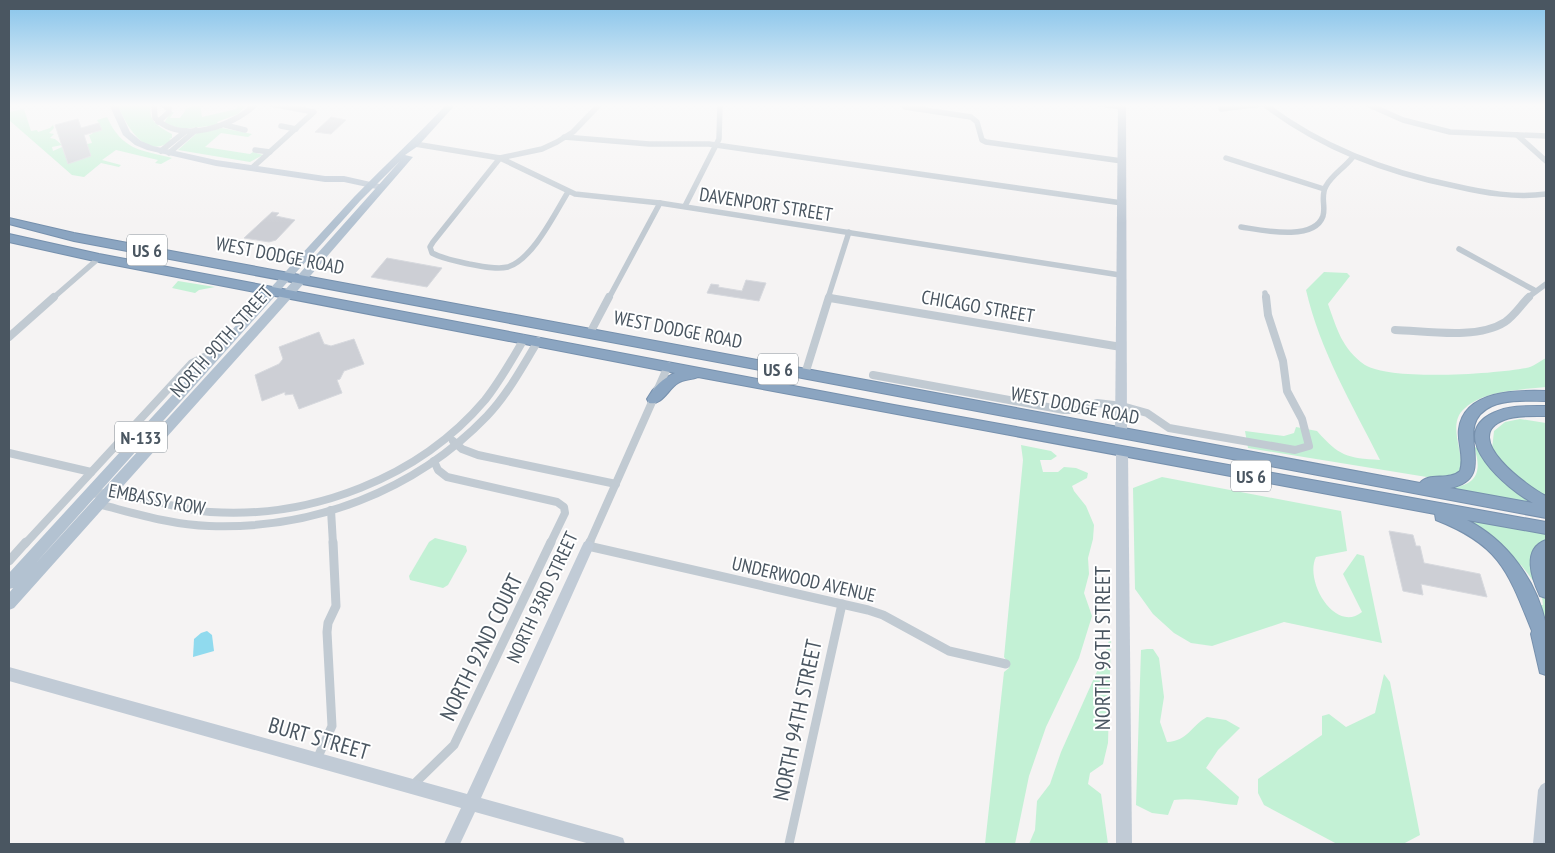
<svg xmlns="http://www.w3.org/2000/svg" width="1555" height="853" viewBox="0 0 1555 853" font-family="'PT Sans Narrow',sans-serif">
<rect width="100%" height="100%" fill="#f5f3f3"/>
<g fill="#c3f1d5">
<path d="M117,104H151C147,121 159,127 172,134V138L169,139L172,140C145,162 126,124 117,104Z"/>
<path d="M237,104H247L238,114L217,122L219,125L182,129L164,123L171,112H174L170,118H180L187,108L200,105L202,117L237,109Z"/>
<path d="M24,109L31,131L37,130L38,132L50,128L53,125L54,128L49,133L54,134L50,138L55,139L62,145L52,147L53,151L62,147L68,163L91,156L87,144L92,143L89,135L92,134L99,123L97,120L107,117C122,150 140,150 172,158L161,164L155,163L158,160L116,150L102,160L121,165L119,167L101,163L84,177L72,175L9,120V112Z"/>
<path d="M222,128L252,134L248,137L221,133L205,147L250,154L253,152L263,155L250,162L178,150L197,133Z"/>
<path d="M1324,272L1347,273L1350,276L1328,304C1337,329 1342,349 1365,365C1391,381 1495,374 1526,368C1533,367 1540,361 1546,358V387C1520,390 1481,390 1462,411C1446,429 1470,462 1457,473C1453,477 1444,477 1439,479L1248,448L1245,431L1284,436L1294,433L1296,427L1317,431C1339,456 1347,458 1380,460C1352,404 1320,351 1306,290Z"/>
<path d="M178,281L215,287L199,290L195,293L172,288Z"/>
<path d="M1520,419L1546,423V498L1515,480L1492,449L1494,431L1505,422Z"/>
<path d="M1021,445L1051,451L1057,456L1051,460H1040L1043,472H1058L1064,467L1076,468L1088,473L1087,478L1072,486L1074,491L1086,506L1094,525L1093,539L1088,558L1089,574L1084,593L1092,616L1079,658L1046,727L1029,776L1015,844H985L1004,672L1009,668V664L1004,657L1023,460Z"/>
<path d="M1474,447L1479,448L1537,504L1447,488C1476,486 1483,473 1474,447Z"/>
<path d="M1162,477L1341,511L1347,551L1316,557C1304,581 1335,634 1362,612L1343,574L1357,554L1364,556L1382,643L1284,622L1212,646L1191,643L1174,633L1153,614L1135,589L1133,488Z"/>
<path d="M1463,519L1546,533V542L1542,545L1538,587L1546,601V627L1538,605H1543C1543,591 1529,575 1521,565L1518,564Z"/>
<path d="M435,538L466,546L467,551L448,585L443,588L410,580L409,576L429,542Z"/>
<path d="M1111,635L1108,743L1103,764L1090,773L1088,784L1101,794L1108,844H1029L1035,830L1037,801L1050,784L1061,752L1103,658Z"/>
<path d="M1147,649H1153L1159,658L1164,697L1160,722L1167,742C1188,741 1191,726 1207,717L1226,720L1240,728L1218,750L1206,768L1239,797L1237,805C1215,804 1196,797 1174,800L1168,815L1152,813L1136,805L1141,650Z"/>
<path d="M1384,674L1390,682L1420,835L1403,844H1337L1264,805L1258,793V779L1322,735V716L1329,714L1346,727L1375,713Z"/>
</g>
<path fill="#90daee" d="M207,631L212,635L214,651L193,657L194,639L201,633Z"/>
<g fill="#cdcfd5" stroke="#d7d9de">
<path d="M331,117L346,120L331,134L315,132Z"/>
<path d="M78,119L81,128L99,123L102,130L84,135L91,156L68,164L55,125Z"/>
<path d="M272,212L279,213L276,216L295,220L276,240L269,242L244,238Z"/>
<path d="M387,258L442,268L427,287L371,277Z"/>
<path d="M746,280L766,283L759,301L707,293L711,284L719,285L718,287L742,291Z"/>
<path d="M319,332L324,344L331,346L354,339L364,364L344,371L340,379L337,380L342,393L299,409L293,394L285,395V392L262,401L255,375L279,364L283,359L279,347Z"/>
<path d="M1389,531L1413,535L1416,546H1420L1424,563L1480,574L1487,597L1421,584L1423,595L1403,591Z"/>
</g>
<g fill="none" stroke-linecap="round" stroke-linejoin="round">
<g stroke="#7690ad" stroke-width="2">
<g id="highway">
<path d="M9,218L74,233L1420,483C1428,472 1449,481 1460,471C1465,456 1457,443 1459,429C1464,390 1517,390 1546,391V401C1529,401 1508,399 1492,406C1448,426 1503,477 1450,488L1533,503C1508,490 1444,436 1493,413C1509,405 1529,406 1546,406V416C1533,416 1517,415 1504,420C1459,437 1528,487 1546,496V518L74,241L9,224Z"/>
<path d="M9,234L99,254L894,405L1546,522V534L1467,520C1507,540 1537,581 1546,625C1549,640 1546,659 1546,675L1540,673L1531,634L1532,631C1508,571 1500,545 1436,520L1435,514L698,377C691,380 684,379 678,383C668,389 662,406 649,403L647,399C653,388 663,378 675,373L99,262L9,242Z"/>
<path d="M1546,540V598L1540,596C1532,579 1521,549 1546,540Z"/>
</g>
</g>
<g stroke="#c1cad2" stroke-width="5.5">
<path d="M154,104L155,118C182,144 232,127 256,104"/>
<path d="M162,104L169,109"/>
<path d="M1101,104L1122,107"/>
<path d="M1264,104C1321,148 1385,172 1455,186C1485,193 1515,198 1546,194"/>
<path d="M1367,104L1403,120L1450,132L1546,136"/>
<path d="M905,107L971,117L977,122L982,140L986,142L1122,161"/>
<path d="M1221,109L1262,104"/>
<path d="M158,122L169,112"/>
<path d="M225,125L245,130"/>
<path d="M281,126L296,129"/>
<path d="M1517,135L1546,161"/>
<path d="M564,137L649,144H709L1122,203"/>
<path d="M415,144L500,158L575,194L660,203L1120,275"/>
<path d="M255,150L270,152"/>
<path d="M161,151L186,131"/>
<path d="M169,153L196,130"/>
<path d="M1226,158L1324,189"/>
<path d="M253,167L314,112L271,104"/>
<path d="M568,192C555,213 533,259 508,267C496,270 481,266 469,264C457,261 443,259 432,253L430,247L433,242L500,158L542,149L557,142L573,132L600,104"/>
<path d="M685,206L719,139L720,104"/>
<path d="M1241,227C1261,230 1314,242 1323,216C1326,206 1320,196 1326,186C1332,175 1344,168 1352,158"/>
<path d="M1459,249L1534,290"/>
<path d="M1265,293L1266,298"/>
<path d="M53,298L99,258"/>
<path d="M609,298L660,203"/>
<path d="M828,298L849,232"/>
<path d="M830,298H832"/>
<path d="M1527,298L1546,284"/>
</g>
<g stroke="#c1cad2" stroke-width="8">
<path d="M830,298L1121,347"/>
<path d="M1395,330C1427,331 1477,340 1505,322C1514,316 1521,305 1529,297"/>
<path d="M590,333L609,297"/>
<path d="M9,337L54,297"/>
<path d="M805,374L829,297"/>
<path d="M873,375L1064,410H1079L1097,403L1122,406L1147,413L1169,428L1295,450L1309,446L1302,419L1287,391L1283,361L1268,315L1266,297"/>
<path d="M453,441L462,449L478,455L616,484"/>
<path d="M9,453L91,472"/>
<path d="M434,461L438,470L447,477L557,502L564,507L565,513L550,544"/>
<path d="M90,494C132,489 168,509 210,512C311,519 419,478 485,400C500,381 512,360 524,339"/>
<path d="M98,504C134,513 172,525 209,526C312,530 415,491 487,416C508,394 522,367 538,341"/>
<path d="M331,510L333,544"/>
<path d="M25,544L192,363L204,357L215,356"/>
<path d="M589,544L668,366"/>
</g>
<g stroke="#c1cad2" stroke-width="9">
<path d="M590,542L588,546L868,610L883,615L949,651L1006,664"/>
<path d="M9,561L26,542"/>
<path d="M317,759L332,726L327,632L328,623L336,606L333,542"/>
<path d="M411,787L454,745L551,542"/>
<path d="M789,844L842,604"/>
</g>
<g fill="#c1cbd6" fill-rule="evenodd">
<path d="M109,104H117L130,132L141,141L153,146L216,160L325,176H344L384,185L385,187L381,190L344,182H325L216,166L147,150L135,145L123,135Z"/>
<path d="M1118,104H1126L1127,434L1125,437H1117L1115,434Z"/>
<path d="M1122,447L1126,449L1128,452L1132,844H1116V452L1118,449Z"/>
<path d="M588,541L592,542L594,546L481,798L617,836L623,838L625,844H590L475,812L460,844H444L461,808L9,681V667L467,794L582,546L584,542Z"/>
<path d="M1546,782V844H1533L1538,790L1541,785Z"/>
</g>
<path fill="#b3c2d1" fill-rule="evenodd" d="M447,104H456L418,146L405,155L413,157L292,297L14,608L9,610V593L13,588L9,589V573L354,197C385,165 417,136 447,104ZM400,161L284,291L35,564L360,201Z"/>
<use href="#highway" fill="#8ba5c1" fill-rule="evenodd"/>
</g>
<linearGradient id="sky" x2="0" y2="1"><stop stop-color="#85c3ea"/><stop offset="0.47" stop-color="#fafafa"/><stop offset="1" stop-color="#fafafa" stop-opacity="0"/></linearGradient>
<rect width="1555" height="223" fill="url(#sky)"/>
<g text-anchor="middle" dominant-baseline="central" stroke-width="4" stroke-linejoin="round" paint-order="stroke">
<g fill="#fff" stroke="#808990" stroke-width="1">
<rect x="127" y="234.5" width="40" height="31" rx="4"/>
<rect x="758" y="353.5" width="40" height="31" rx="4"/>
<rect x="115" y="421.5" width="52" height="31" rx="4"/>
<rect x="1231" y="460.5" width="40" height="31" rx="4"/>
</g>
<g font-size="18" font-weight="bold" fill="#4a5661">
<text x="147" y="250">US 6</text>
<text x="778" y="369">US 6</text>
<text x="141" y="437">N-133</text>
<text x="1251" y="476">US 6</text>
</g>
<g font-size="19" fill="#4a5661" stroke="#fff">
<text transform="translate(766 204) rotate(9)">DAVENPORT STREET</text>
<text transform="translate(280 255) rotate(11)">WEST DODGE ROAD</text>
<text transform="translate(978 306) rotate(10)">CHICAGO STREET</text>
<text transform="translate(678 329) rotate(11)">WEST DODGE ROAD</text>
<text transform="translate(221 341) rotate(-48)">NORTH 90TH STREET</text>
<text transform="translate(1075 405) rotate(11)">WEST DODGE ROAD</text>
<text transform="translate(157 499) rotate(11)">EMBASSY ROW</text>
<text transform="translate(804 579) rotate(13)">UNDERWOOD AVENUE</text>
<text transform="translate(542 597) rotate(-65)">NORTH 93RD STREET</text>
</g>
<g font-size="22" fill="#4a5661" stroke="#fff">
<text transform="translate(481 647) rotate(-64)">NORTH 92ND COURT</text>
<text transform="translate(1102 648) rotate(-90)">NORTH 96TH STREET</text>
<text transform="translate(797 720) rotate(-78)">NORTH 94TH STREET</text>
<text transform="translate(319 738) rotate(16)">BURT STREET</text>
</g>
</g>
<rect width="1555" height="853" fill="none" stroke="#4a5661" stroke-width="20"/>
</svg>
